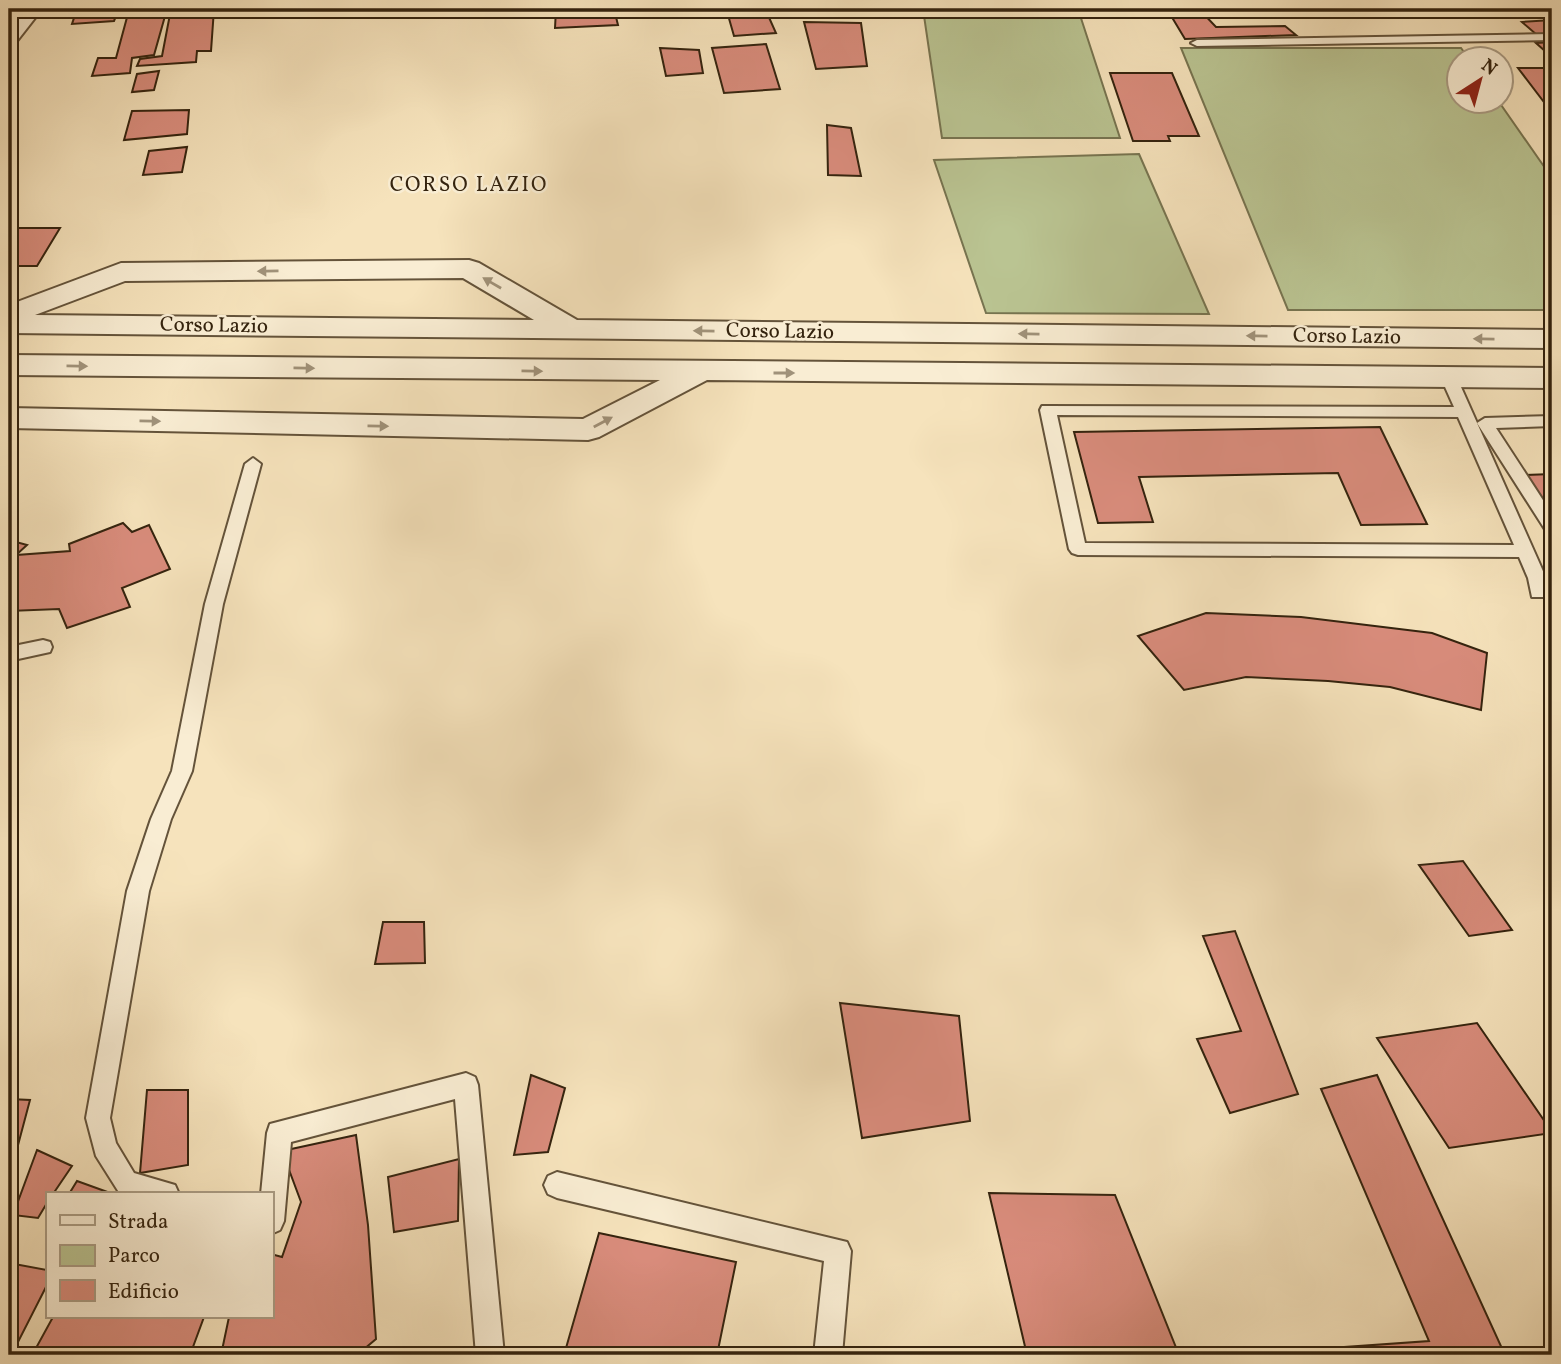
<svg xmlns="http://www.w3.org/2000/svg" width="1561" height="1364" viewBox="0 0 1561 1364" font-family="Vollkorn,serif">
<rect width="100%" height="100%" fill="#f6e3bc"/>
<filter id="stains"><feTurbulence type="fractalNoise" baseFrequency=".00286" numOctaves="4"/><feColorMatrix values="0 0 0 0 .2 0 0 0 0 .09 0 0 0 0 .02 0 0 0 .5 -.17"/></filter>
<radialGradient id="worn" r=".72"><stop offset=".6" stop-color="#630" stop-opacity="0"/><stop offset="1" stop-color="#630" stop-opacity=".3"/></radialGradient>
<g fill="#bac492" stroke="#777450" stroke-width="2">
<path d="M923,9H1078L1120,138H942Z"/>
<path d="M1181,48H1461L1469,59L1460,60V102H1499L1552,178V310H1288Z"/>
<path d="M1139,154L1209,314L986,313L934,160Z"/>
</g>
<g fill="#d98c7c" stroke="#34230e" stroke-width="2">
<path d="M77,9H119L114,21L72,24Z"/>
<path d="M167,9L154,55L132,58L130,73L92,76L98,58H116L129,10Z"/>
<path d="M171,9H214L211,51H197L196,62L137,66L140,59L162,56Z"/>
<path d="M556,9H614L618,25L555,28Z"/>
<path d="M1167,9H1199L1216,27L1285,26L1296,35L1185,39Z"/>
<path d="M767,13L776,33L734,36L728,15Z"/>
<path d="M1552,20V34L1537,35L1522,22Z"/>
<path d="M804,22L861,23L867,66L816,69Z"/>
<path d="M1552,42V51L1546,52L1536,43Z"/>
<path d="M766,44L780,89L724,93L712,48Z"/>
<path d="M660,48L699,50L703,73L666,76Z"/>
<path d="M1518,68H1552V110H1550Z"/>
<path d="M159,71L154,90L132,92L137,74Z"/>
<path d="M1110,73H1172L1199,136H1168L1170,141H1133Z"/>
<path d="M189,110L187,134L124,140L132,111Z"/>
<path d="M827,125L851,128L861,176L828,175Z"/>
<path d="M187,147L182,172L143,175L149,151Z"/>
<path d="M9,228H60L37,266H9Z"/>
<path d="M1380,427L1427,524L1361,525L1338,473L1139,477L1153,522L1098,523L1074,432Z"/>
<path d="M1552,474V518L1526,475Z"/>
<path d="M123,523L132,532L149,525L170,569L122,588L130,607L67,628L59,609L9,611V540L27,545L16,555L70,551L69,544Z"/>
<path d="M1206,613L1301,617L1432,633L1487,653L1481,710L1390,687L1328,681L1246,677L1184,690L1138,636Z"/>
<path d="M1463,861L1512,930L1469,936L1419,865Z"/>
<path d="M383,922H424L425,963L375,964Z"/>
<path d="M1235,931L1298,1094L1230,1113L1197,1039L1241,1031L1203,936Z"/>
<path d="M840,1003L959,1016L970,1121L862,1138Z"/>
<path d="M1477,1023L1552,1132V1133L1449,1148L1377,1038Z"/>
<path d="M531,1075L565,1088L548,1152L514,1155Z"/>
<path d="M1377,1075L1505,1355H1306L1303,1350L1429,1341L1321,1089Z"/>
<path d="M147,1090H188V1165L140,1173Z"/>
<path d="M9,1099L30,1100L9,1179Z"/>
<path d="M356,1135L368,1225L376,1339L357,1355H221L229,1317H271V1254L282,1257L301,1202L282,1151Z"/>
<path d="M37,1150L72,1166L53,1194H47V1203L38,1218L13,1215Z"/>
<path d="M459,1159L458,1221L394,1232L388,1177Z"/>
<path d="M77,1181L113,1194H69Z"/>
<path d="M989,1193L1115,1195L1179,1355H1027Z"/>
<path d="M599,1233L736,1262L717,1355H564Z"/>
<path d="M9,1263L47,1270V1285L17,1344L9,1343Z"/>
<path d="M53,1317H204L190,1355L36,1348Z"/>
</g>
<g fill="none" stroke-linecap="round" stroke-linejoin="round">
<g stroke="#64533a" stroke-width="4">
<g id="lane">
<path d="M782,9H894L888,12L788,15L784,14Z"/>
<path d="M1552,34V40L1197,46L1191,43L1197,40Z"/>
<path d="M1449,373L1457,378L1546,578L1547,592L1544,597H1532L1528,578L1519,557L1078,555L1072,553L1069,549L1040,410L1042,406L1454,407L1441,378ZM1057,415L1458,417L1514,545L1085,543Z"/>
<path d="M1552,416V426L1496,428L1552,514V533L1546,531L1477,423L1485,418Z"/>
<path d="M253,458L261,464L223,604L192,771L171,819L149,891L110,1118L116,1143L134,1173L175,1185L179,1194H120L96,1156L86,1118L127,891L151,819L172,771L205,604L245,464Z"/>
<path d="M43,640L50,642L52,647L50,652L9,661V647Z"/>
<path d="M466,1073L475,1077L478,1085L504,1355H476L455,1099L291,1142L284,1221L280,1230L271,1234V1194H261L267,1133L270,1124Z"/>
<path d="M557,1172L847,1242L851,1251L842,1355H814L824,1261L557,1198L548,1194L544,1185L548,1176Z"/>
</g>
</g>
<g stroke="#64533a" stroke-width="4">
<g id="street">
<path d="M19,9H42L17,41L9,43V22Z"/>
<path d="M469,260L479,263L577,320L1552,330V348L9,333V305L121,263ZM463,278L534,320L35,315L125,281Z"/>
<path d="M9,355L1552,368V388L707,380L599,437L588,440L9,428V408L583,419L660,380L9,375Z"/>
</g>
</g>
<use href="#lane" fill="#f9edd3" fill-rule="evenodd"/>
<use href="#street" fill="#f9edd3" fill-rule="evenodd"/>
</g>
<defs><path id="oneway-solid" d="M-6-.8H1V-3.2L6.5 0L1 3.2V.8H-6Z" transform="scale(1.75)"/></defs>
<g fill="#a0927a">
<use href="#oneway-solid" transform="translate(268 271) rotate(179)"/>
<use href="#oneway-solid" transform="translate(492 283) rotate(-150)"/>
<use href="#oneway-solid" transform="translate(704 331) rotate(-179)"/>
<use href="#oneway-solid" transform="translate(1029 334) rotate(-179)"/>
<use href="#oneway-solid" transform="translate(1257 336) rotate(-179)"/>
<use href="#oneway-solid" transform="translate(1484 339) rotate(-179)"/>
<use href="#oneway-solid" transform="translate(77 366) rotate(1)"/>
<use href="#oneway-solid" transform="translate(304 368) rotate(1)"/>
<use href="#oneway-solid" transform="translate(532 371) rotate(1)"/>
<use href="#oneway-solid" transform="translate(784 373)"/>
<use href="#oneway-solid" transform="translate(150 421) rotate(1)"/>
<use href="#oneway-solid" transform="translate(603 422) rotate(-28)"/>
<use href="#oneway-solid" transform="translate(378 426) rotate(1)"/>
</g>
<g text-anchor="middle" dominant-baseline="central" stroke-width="5" stroke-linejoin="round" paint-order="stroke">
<g font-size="21" letter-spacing="2" fill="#34230e" stroke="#f9edd3">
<text x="469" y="185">CORSO LAZIO</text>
</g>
<g font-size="21" fill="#34230e" stroke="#f9edd3">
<text transform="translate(214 326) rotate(1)">Corso Lazio</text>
<text transform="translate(780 332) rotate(1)">Corso Lazio</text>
<text transform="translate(1347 337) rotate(1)">Corso Lazio</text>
</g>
</g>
<rect width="1561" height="1364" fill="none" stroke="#f6e3bc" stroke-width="35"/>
<rect x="10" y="10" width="1540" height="1343" fill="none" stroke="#34230e" stroke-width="3.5"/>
<rect x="18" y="18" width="1526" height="1329" fill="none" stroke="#34230e" stroke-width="2"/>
<rect x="46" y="1192" width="228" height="126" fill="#f9edd3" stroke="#aa9c84" stroke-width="2"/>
<rect x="60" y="1215" width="35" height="10" fill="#f9edd3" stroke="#aa9c84" stroke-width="2"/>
<text x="108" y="1228" font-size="21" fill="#34230e">Strada</text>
<rect x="60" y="1245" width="35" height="21" fill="#bac492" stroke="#aa9c84" stroke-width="2"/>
<text x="108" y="1262" font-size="21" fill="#34230e">Parco</text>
<rect x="60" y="1280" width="35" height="21" fill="#d98c7c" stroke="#aa9c84" stroke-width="2"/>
<text x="108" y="1298" font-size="21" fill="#34230e">Edificio</text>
<g transform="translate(1480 80) rotate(36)"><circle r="33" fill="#f9edd3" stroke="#aa9c84" stroke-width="2"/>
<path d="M0-5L12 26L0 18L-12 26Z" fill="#8f2418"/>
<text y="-10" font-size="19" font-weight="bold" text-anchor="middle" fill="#34230e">N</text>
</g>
<rect width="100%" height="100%" filter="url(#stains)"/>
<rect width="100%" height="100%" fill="url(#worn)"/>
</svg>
